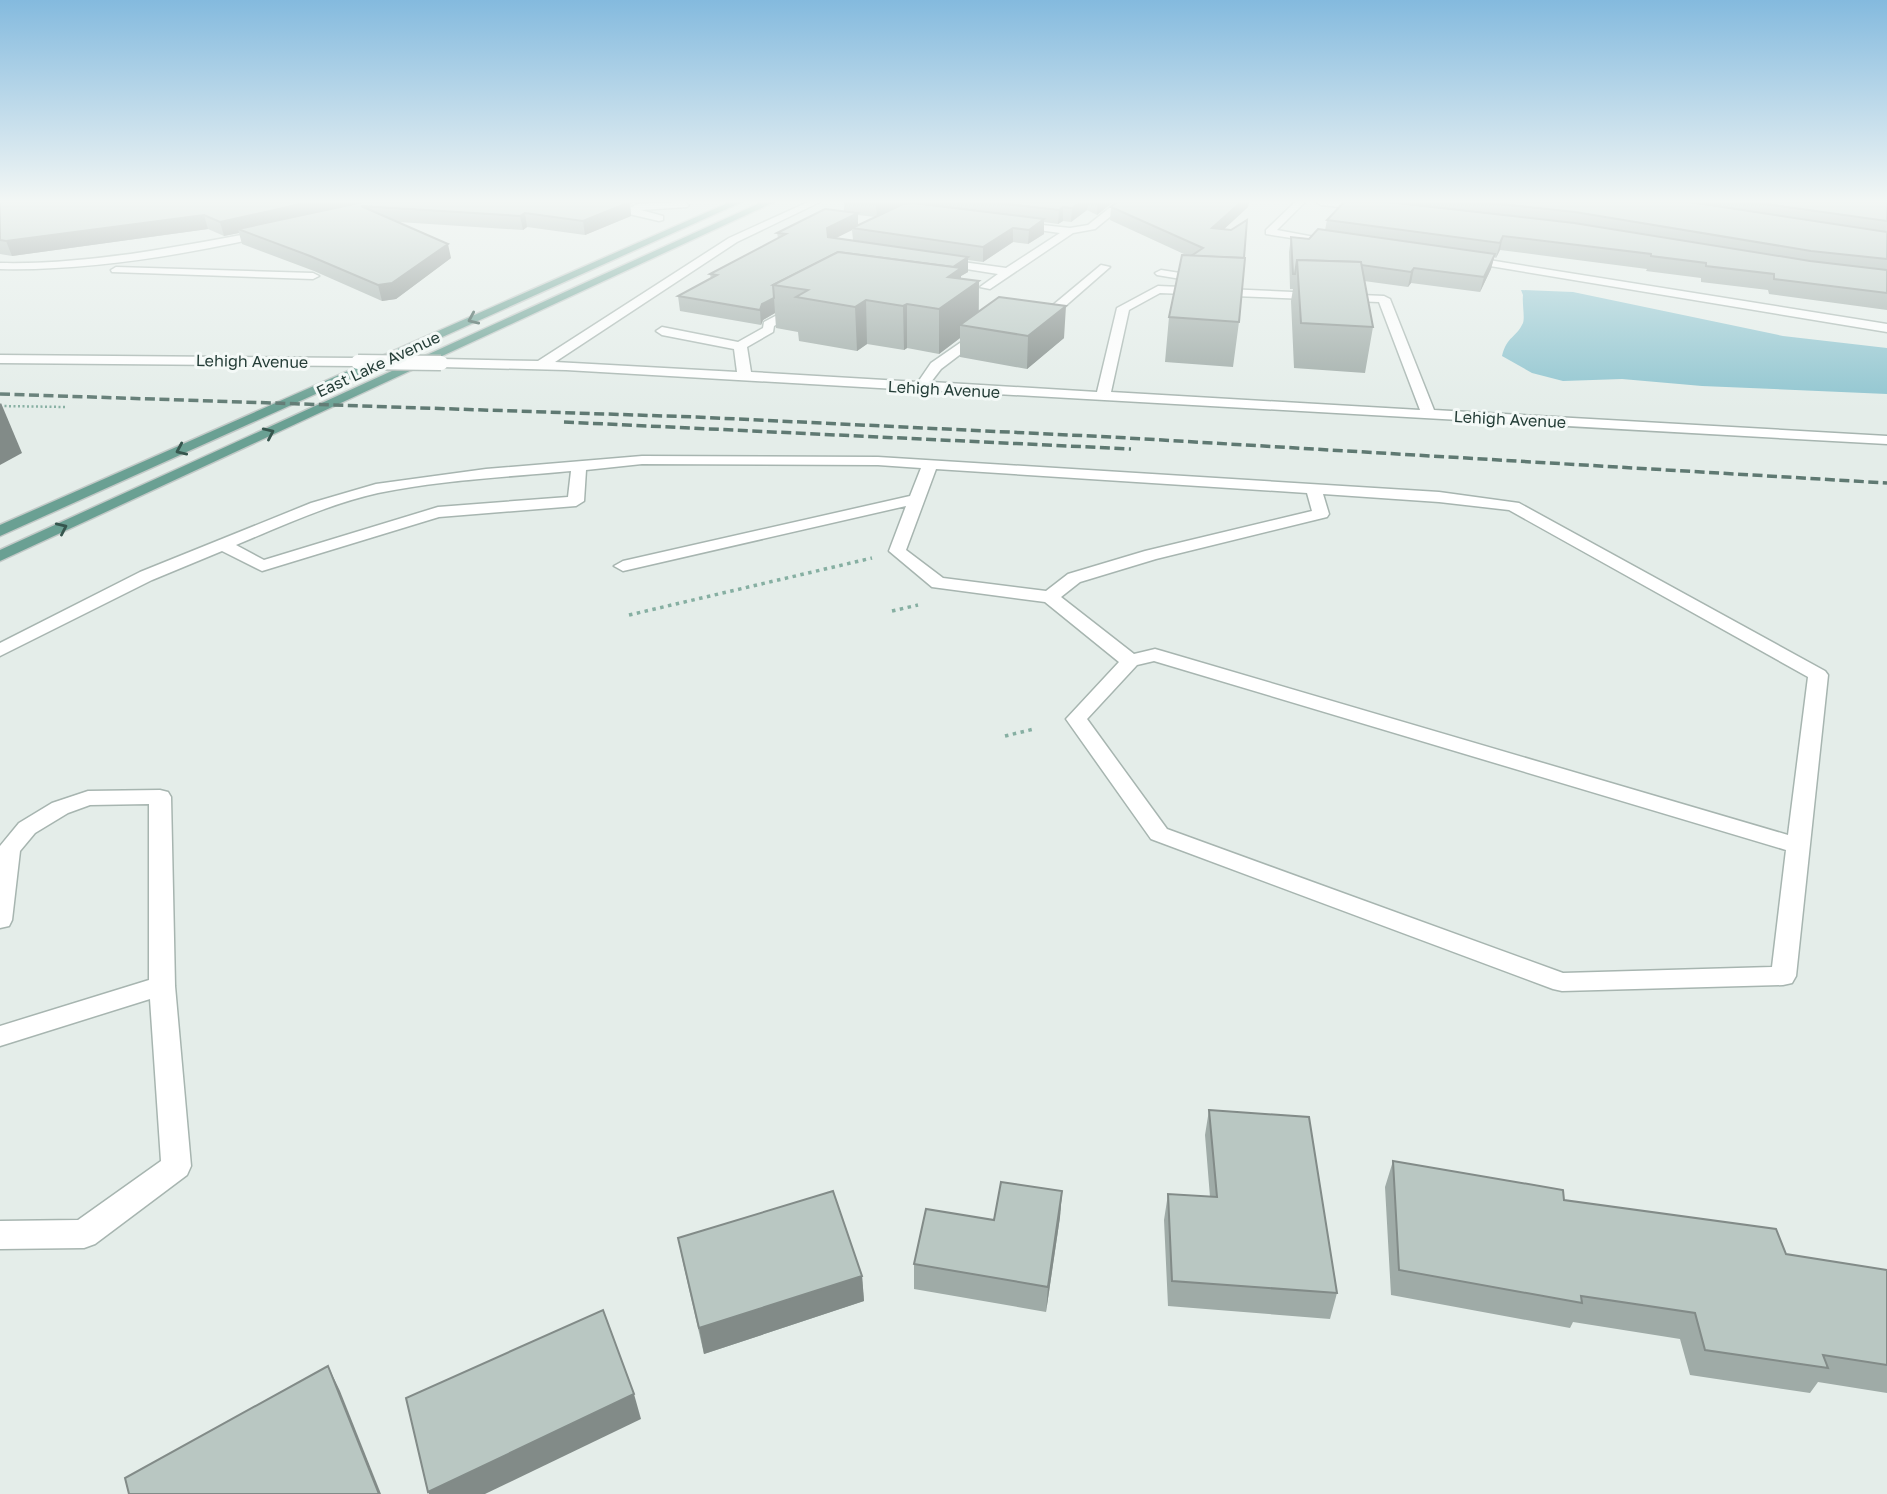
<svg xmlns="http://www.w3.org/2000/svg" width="1887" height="1494" viewBox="0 0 1887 1494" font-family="'Golos Text',sans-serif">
<rect width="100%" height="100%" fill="#e4ede9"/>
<path fill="#8ec4cf" d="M1521,290L1573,292L1783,336L1887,348V394L1702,386L1622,379L1563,381L1532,373L1502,356C1507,336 1516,338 1523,323C1525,317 1522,304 1523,295Z"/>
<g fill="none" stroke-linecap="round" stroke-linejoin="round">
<g stroke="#a7b5b0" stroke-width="3">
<g id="minor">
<path d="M684,202L689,205L687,207L641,210L663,216V220L659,221L599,207L604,204L632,207L637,204Z"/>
<path d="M808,202H820L737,242L555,362L737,372L734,349L662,335L656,331L662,327L738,342L763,328L764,322L800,303L806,307L804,309L774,326L773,332L747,347L751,372L918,382L931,363L983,327L989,331L987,334L941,369L931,382L1097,392L1117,308L1158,286L1384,296L1390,299L1434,410L1887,436V444L925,390L920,392L914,390L566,370L441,367L435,363L441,359L538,361L729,238ZM1160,293L1379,302L1420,410L1111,392L1129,310Z"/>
<path d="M1117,202H1128L1095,229L1073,233L990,289L980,287L998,274L941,265L936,262L941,259L1006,268L1060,233L1017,227L1013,226V222L1070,228L1088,225Z"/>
<path d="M1295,202H1305L1277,230L1336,241V245L1266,234V230Z"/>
<path d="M1316,202H1346L1374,207L1369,210L1321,205Z"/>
<path d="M268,230L272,231V235C184,255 89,271 0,269V263C90,265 180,246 268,230Z"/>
<path d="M1464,256L1887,324V332L1460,261L1459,259Z"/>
<path d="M1101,265L1110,267L1047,322L1033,321V315H1041Z"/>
<path d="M116,267L313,273L319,276L313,279L112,272L111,270Z"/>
<path d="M1161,270L1199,276L1205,279L1199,282L1157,275L1155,273Z"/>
<path d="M0,355L358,358L364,362L358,366L0,363Z"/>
<path d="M642,456L878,457L1439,492L1519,503L1825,671L1828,675L1796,976L1792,983L1783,985L1562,991L1553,989L1151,839L1066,719L1119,662L1045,602L932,587L889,551L906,506L623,571L614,566L623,561L910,496L921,468L878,465L642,464L586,470L584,501L576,506L439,517L262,571L222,551L152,580L0,656V643L140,572L311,503L376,484L486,469ZM936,469L1307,493L1312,511L1145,551L1068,574L1046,591L943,578L906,550ZM571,471L568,497L438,507L264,560L236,545C282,526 329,504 378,493C441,480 507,477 571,471ZM1323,494L1439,502L1509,510L1808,677L1788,835L1162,651L1155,649L1134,654L1061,597L1080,582L1156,559L1327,517L1329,514ZM1154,661L1786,850L1772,967L1563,973L1167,829L1087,719L1137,665Z"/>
<path d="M160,790L168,792L171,797L175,986L191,1166L187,1175L95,1244L84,1248L0,1249V1221L78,1220L161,1161L150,999L0,1046V1026L149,980V804L90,805L68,813L35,833L20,851L12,920L9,926L0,928V846L19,823L52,803L88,791Z"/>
</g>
</g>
<g stroke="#c2c9c7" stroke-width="3">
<g id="major">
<path d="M730,202H742L0,536V525Z"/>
<path d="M762,202H774L0,561V550Z"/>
</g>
</g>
<path stroke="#86afa2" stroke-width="2.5" stroke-dasharray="2 2.5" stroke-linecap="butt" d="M0,406L66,407"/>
<g stroke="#86afa2" stroke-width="3.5" stroke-dasharray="3.5 4.5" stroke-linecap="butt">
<path d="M892,611L918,605"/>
<path d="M629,615L872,558"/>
<path d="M1005,736L1034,729"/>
</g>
<use href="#minor" fill="#fff" fill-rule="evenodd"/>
<use href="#major" fill="#6aa093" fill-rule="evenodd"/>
<g stroke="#5f7972" stroke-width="3.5" stroke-dasharray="10 4.5" stroke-linecap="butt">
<path d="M0,394L696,417L1111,437L1887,483"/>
<path d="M564,422L1131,449"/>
</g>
<g stroke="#a7b5b0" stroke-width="17" stroke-linecap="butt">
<path id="minor-bridge" d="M358,362L441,363"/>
</g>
<use href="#minor-bridge" stroke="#fff" stroke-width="14"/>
</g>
<g fill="#9faba7" fill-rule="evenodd">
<path d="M0,202H636L630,204L631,216L585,235L527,227L523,230L399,222L451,258L396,299L382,301L314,271L242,244L239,233L224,236L208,229L12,256L0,254Z"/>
<path d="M844,202H1113L1097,215L1087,210L1071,222L1063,221L1058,224L1044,222V234L1028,244L1013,242L983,262L968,260V272L961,276V279L979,281V312L1064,338L1027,369L960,357V338L939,354L907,348L904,350L867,344L857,351L799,341L798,332L776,328L775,313L763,320L761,325L680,311L678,296L711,279L710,274L778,238L777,233L844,211ZM858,215L875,217L858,225ZM852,230L853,240L836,238Z"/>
<path d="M1344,202H1887V310L1769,294L1768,290L1701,282V278L1646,271L1647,269L1500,250L1496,258L1494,257L1491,269L1480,292L1411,283L1408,287L1364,281L1373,327L1365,373L1294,368L1291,301L1293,289H1290L1289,252L1291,237L1309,239L1325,230L1327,220Z"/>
<path d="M1111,207H1248L1224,229L1239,322L1233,367L1165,362L1169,317L1186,255L1110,220Z"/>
<path d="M1209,1110L1337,1293L1330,1319L1168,1306L1164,1220L1168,1194L1210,1197L1205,1135Z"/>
<path d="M1393,1161L1564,1200L1786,1254L1887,1270V1393L1818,1382L1810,1393L1690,1375L1680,1339L1573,1322L1570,1328L1391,1295L1385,1187Z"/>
<path d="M1062,1191L1060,1217L1046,1312L914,1289V1264L994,1220Z"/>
<path d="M678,1238L862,1276L864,1301L704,1354L683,1263Z"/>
</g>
<g fill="#828b88">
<path d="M310,202H374L238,229L239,233L224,236L220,222Z"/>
<path d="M630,202L631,216L585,235L583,221Z"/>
<path d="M880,202H913V205L877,217L876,204Z"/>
<path d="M1081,202H1088L1087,210L1071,222L1072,208Z"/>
<path d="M1098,202H1113L1097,215Z"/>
<path d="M1241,202H1249L1248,207L1210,242L1212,228Z"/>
<path d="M1063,207V221L1058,224L1059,210Z"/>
<path d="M525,213L527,227L523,230L520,216Z"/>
<path d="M858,213V227L852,228V230L828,242L827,228Z"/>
<path d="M204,215L208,229L12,256L6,241Z"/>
<path d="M1044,219V234L1028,244L1029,230Z"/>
<path d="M1013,228V242L983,262V247Z"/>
<path d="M1503,236L1500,250L1496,258L1500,243Z"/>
<path d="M448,244L451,258L396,299L382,301L378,285Z"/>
<path d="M1495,254L1491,269L1480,292L1484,277Z"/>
<path d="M968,257V272L961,276V294L979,281L978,324L960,325V338L939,354V309L931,281Z"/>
<path d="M1414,268L1411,283L1408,287L1411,272Z"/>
<path d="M774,298L775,313L763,320L761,325L760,310L762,304Z"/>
<path d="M866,300L867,344L857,351L855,307Z"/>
<path d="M907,304V348L904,350L903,306Z"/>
<path d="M1066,306L1064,338L1027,369L1028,336Z"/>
<path d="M1,403L22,453L0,465V404Z"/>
<path d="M1062,1191L1060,1217L1046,1312L1048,1287Z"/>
<path d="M862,1276L864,1301L704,1354L699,1328Z"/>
<path d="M328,1366L340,1391L381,1494H379Z"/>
<path d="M634,1394L641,1419L485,1494H429L428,1492Z"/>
</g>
<g fill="#b9c7c2" stroke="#828b88" stroke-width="2">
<path d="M0,202H310L220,222L204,215L6,241L0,240Z"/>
<path d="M363,202H630L583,221L525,213L520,216L361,206L448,244L392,283L378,285L310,256L238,229Z"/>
<path d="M859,202H880L876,204Z"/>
<path d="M991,202H1081L1072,208L1063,207L1059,210Z"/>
<path d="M1117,202H1241L1212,228L1231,230L1247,220L1244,258L1191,256L1203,248L1111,207Z"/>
<path d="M1344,202H1388L1574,223L1810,261L1887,270V293L1774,279V274L1706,266V263L1651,256V254L1503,236L1500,243L1327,220Z"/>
<path d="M1481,202H1690L1887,232V259L1811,251L1575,212Z"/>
<path d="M1752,202H1887V221Z"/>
<path d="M913,203L1044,219L1029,230L1013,228L983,247L852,228L903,204Z"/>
<path d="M825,209L858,213L827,228L828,237L968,257L953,267L838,252L773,285L774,298L762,304L760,310L678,296L717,275L710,274L786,234L777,233Z"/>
<path d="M1318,229L1495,254L1484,277L1414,268L1411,272L1361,265V262L1297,260L1295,274H1293L1291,237L1309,239Z"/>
<path d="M838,252L961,268L948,277L979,281L939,309L907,304L903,306L866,300L855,307L796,297L808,290L773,285Z"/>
<path d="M1182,255L1245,258L1239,322L1169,317Z"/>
<path d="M1297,260L1361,262L1373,327L1301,323Z"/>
<path d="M999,297L1066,306L1028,336L960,325Z"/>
<path d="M1209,1110L1309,1117L1337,1293L1172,1281L1168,1194L1217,1197Z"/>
<path d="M1393,1161L1563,1190L1564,1200L1776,1229L1786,1254L1887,1270V1365L1823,1355L1828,1368L1705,1350L1695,1313L1581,1296L1582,1303L1399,1270Z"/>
<path d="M1001,1182L1062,1191L1048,1287L914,1264L926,1209L994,1220Z"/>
<path d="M833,1191L862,1276L699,1328L678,1238Z"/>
<path d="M603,1310L634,1394L428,1492L406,1398Z"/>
<path d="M328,1366L379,1494H129L125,1478Z"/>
</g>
<defs><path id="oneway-chevron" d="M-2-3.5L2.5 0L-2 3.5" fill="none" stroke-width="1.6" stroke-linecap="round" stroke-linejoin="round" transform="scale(1.75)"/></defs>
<g stroke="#36564e">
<use href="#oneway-chevron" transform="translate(473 319) rotate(156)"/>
<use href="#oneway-chevron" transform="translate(269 433) rotate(-25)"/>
<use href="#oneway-chevron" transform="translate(181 450) rotate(156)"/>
<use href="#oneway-chevron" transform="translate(62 528) rotate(-25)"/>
</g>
<linearGradient id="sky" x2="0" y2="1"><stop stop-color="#84bade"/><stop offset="0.49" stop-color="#f3f7f5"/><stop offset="1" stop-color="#f3f7f5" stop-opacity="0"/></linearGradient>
<rect width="1887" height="411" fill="url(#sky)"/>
<g text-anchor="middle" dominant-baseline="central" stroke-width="6" stroke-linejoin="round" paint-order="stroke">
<g font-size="16" fill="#243d37" stroke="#f4f9f7">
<text transform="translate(252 361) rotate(1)">Lehigh Avenue</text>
<text transform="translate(378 364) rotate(-25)">East Lake Avenue</text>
<text transform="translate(944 389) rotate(3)">Lehigh Avenue</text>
<text transform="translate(1510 419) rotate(3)">Lehigh Avenue</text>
</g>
</g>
</svg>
